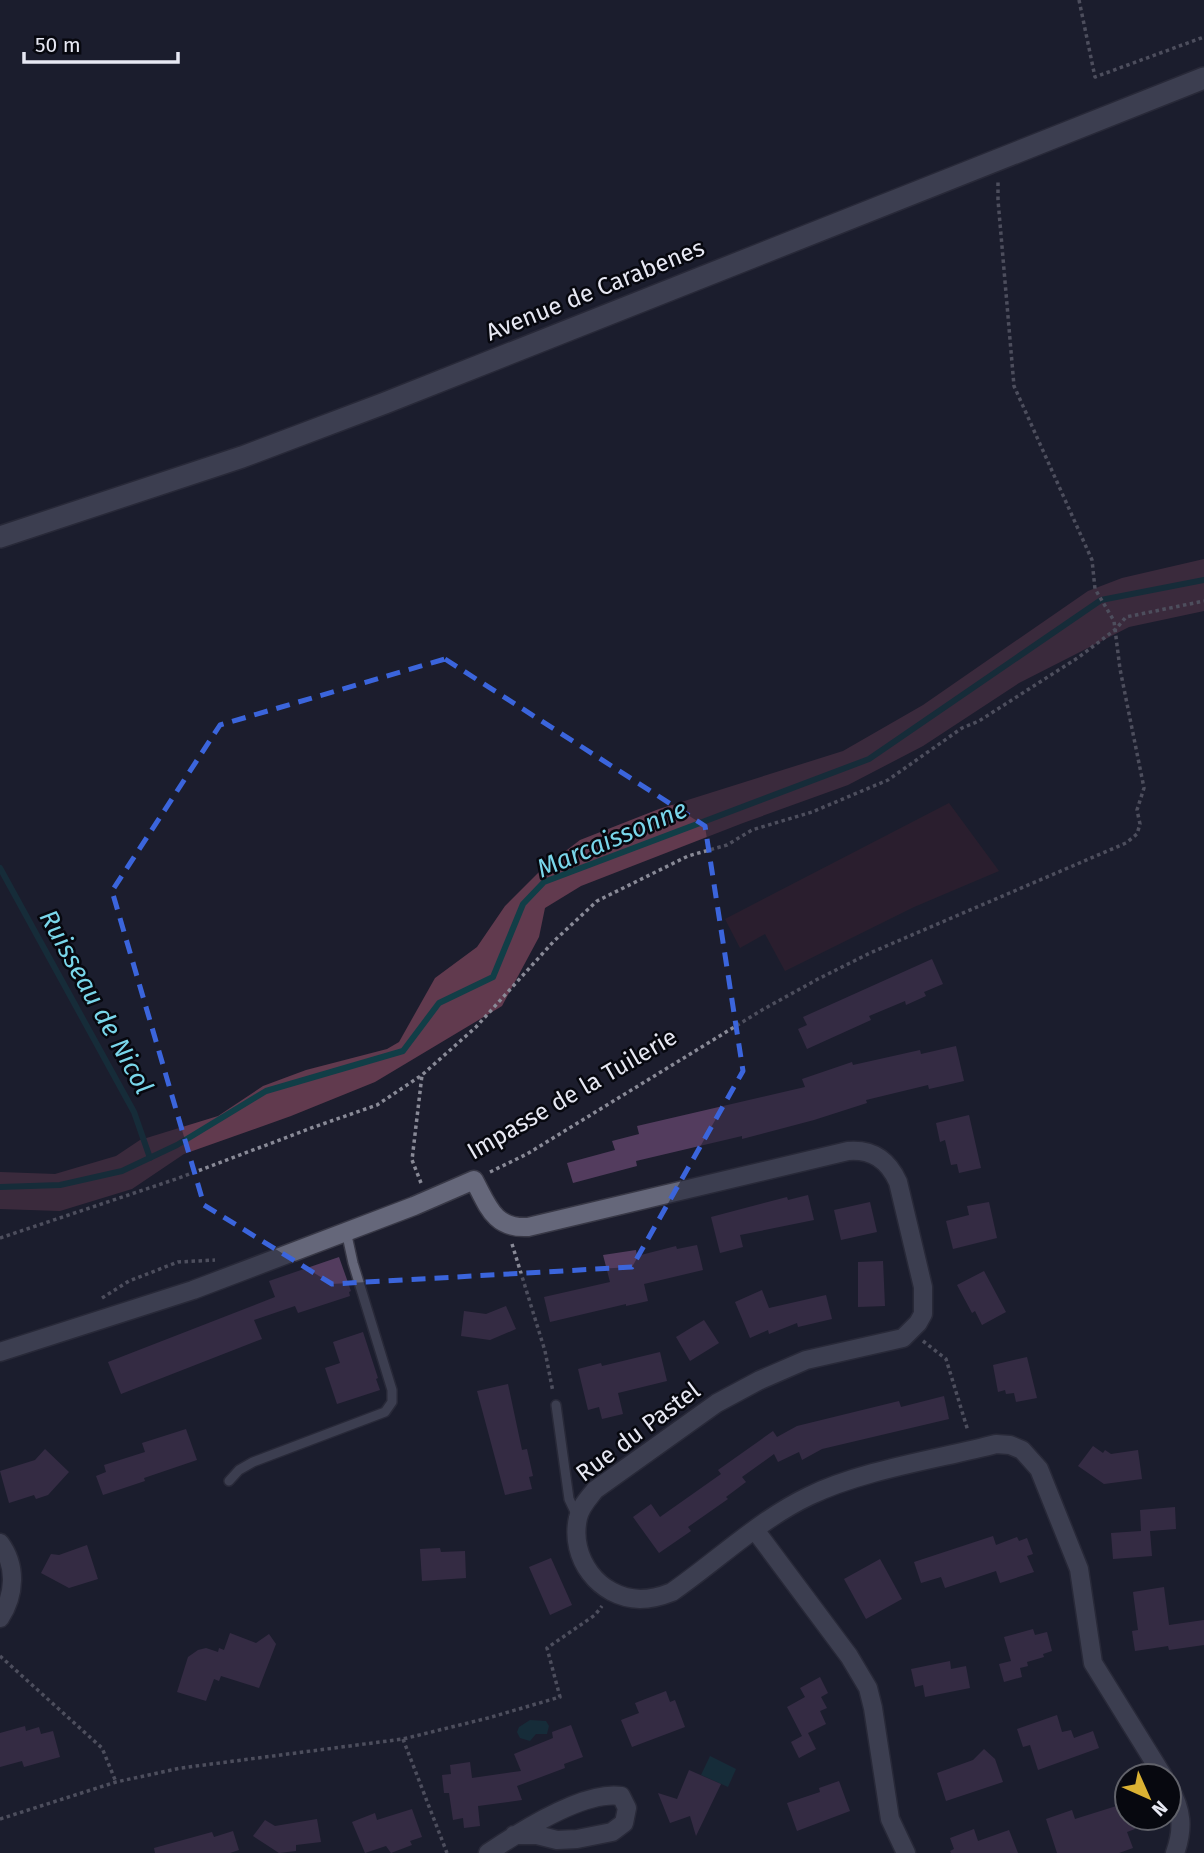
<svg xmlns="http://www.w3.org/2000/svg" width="1204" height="1853" viewBox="0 0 1204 1853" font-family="'Fira Sans',sans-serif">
<rect width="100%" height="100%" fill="#1c1d2d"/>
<path fill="#3c212f" d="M949,803L999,871L914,907L785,971L765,934L740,948L725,919Z"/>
<path fill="#613a4e" d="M1204,559V611L1129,627L1019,683L923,746L848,785L743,823L581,886L545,908L539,937L502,1006L375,1082L291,1116L184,1154L132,1189L60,1211L0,1209V1172L55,1174L116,1156L140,1140L218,1116L263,1086L306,1070L387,1049L399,1042L435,978L477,947L505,906L542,869L580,840L659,809L843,751L923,705L1088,591L1122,578Z"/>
<g fill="#113e47">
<path d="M530,1720L546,1721L549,1726L547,1734H536L530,1741L520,1738L517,1732L519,1727Z"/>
<path d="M710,1756L736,1769L728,1787L701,1775Z"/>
</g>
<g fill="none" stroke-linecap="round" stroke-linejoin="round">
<g stroke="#113e47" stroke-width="6">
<path d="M0,868L134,1112L150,1158"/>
<path d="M0,1187L60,1185L122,1171L177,1145L266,1091L403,1051L439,1003L493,977L523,904L544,882L869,759L1101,600L1204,580"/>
</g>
</g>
<g fill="#533c5e">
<path d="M932,959L943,984L924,992L926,996L906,1005L905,1001L869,1016L871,1020L807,1049L798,1029L807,1025L803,1017Z"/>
<path d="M956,1046L964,1081L929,1089L928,1085L866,1100L867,1103L814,1120L742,1139V1136L636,1161L637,1166L573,1183L567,1163L615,1150L612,1141L639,1134L637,1126L805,1087L802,1079L852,1062L853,1065L920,1050L921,1054Z"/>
<path d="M969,1115L981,1168L959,1173L957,1164L951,1165L945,1140L940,1142L936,1123Z"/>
<path d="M808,1195L814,1220L740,1235L743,1247L720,1253L711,1217L787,1197L788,1200Z"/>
<path d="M870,1202L877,1232L841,1240L834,1210Z"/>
<path d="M989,1202L997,1238L953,1249L946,1221L969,1215L967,1206Z"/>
<path d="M697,1245L703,1270L644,1284L648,1301L626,1306V1304L550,1322L544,1297L610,1282L603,1255L636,1250L637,1256L676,1246L677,1249Z"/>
<path d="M339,1257L351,1291L349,1292L350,1296L298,1313L295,1306L254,1320L262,1339L121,1394L108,1362L275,1297L269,1281Z"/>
<path d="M883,1261L885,1306L858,1307V1262Z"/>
<path d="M984,1271L1006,1312L982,1325L975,1311L972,1313L957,1285Z"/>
<path d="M762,1290L769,1308L826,1295L832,1319L798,1327L797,1323L769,1334L768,1330L750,1338L735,1302Z"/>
<path d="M506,1306L516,1329L490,1340L461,1336L464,1311L486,1314Z"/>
<path d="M704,1320L719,1343L690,1361L676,1337Z"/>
<path d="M363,1332L378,1378L376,1379L380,1390L337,1404L325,1368L340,1363L333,1342Z"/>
<path d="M660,1352L667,1381L618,1393L623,1414L602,1419L599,1407L588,1410L578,1369L601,1363L602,1366Z"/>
<path d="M1027,1357L1037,1398L1016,1402L1014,1393L1006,1394L1005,1390L998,1392L993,1365Z"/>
<path d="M508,1384L522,1450L527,1449L533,1476L529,1477L532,1489L505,1495L477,1391Z"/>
<path d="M944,1396L949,1419L822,1449L802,1460L799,1452L778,1462L774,1454L742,1477L746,1482L726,1497L728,1499L688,1527L691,1531L659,1553L633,1517L651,1504L660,1517L721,1474L718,1470L773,1431L777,1437L797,1426L899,1401L901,1407Z"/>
<path d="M186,1429L197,1460L144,1478L145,1481L103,1495L96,1476L106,1472L104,1465L145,1452L142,1443Z"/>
<path d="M1093,1446L1103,1453L1105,1450L1111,1454L1138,1450L1142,1479L1104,1484L1078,1466Z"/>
<path d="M45,1449L69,1472L48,1495L36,1499L34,1495L9,1503L0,1471L35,1460Z"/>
<path d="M1175,1507L1176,1529L1150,1531L1152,1556L1113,1559L1111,1533L1141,1531L1140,1510Z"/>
<path d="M993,1536L996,1545L1017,1537L1019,1541L1027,1538L1033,1554L1027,1556L1034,1572L1000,1583L996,1571L945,1588L941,1577L921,1583L914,1562Z"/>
<path d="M87,1545L98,1579L69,1588L41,1573L51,1554L59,1555Z"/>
<path d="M440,1548L441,1552L465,1551L466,1578L422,1581L420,1549Z"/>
<path d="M551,1558L572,1605L550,1615L529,1567Z"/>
<path d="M880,1559L902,1599L866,1619L844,1579Z"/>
<path d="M1164,1587L1169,1625L1204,1620V1645L1169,1650L1168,1646L1135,1651L1132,1631L1138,1630L1133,1592Z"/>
<path d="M1033,1629L1035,1635L1047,1632L1052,1651L1043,1654L1044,1657L1027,1662L1028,1666L1020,1668L1022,1677L1004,1682L999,1664L1011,1661L1004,1637Z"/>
<path d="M230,1633L256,1643L269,1634L276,1644L259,1688L221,1676L219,1681L214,1679L206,1701L177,1692L188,1657L198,1650L206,1648L218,1652L219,1648L224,1650Z"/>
<path d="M950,1661L951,1669L966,1666L970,1688L925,1697L923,1685L915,1687L911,1669Z"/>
<path d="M820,1677L828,1693L821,1697L827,1708L820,1711L826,1724L808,1733L816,1749L799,1758L791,1742L802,1736L787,1707L805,1697L800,1688Z"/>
<path d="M666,1691L670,1702L675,1700L685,1727L632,1747L621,1720L639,1713L635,1703Z"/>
<path d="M1057,1715L1062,1732L1071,1730L1074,1738L1093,1731L1099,1748L1038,1770L1030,1745L1023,1747L1017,1729Z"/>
<path d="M571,1725L583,1757L564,1764L565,1768L517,1786L522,1800L478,1806L480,1826L464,1828L463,1818L453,1820L449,1793H444L442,1775L451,1774L450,1765L470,1762L472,1778L521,1771L514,1754L553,1738L552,1732Z"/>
<path d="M25,1726L26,1731L39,1727L41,1734L53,1731L60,1757L24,1767L22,1761L0,1767V1733Z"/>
<path d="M984,1749L995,1759L1003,1782L946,1801L937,1773L973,1760Z"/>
<path d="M689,1770L721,1784L696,1836L690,1816L670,1823L658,1793L677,1799Z"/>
<path d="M839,1781L850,1811L797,1831L787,1803L820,1792L819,1788Z"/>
<path d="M1126,1803L1127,1818H1131L1135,1829L1127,1832L1133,1848L1119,1853H1057L1046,1819L1072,1810L1075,1819Z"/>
<path d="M412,1809L422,1837L410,1841L412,1845L391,1853L386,1846L365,1853L352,1822L375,1813L377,1820Z"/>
<path d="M317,1819L321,1842L296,1845V1851L279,1853L253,1836L265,1820L275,1826Z"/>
<path d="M974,1829L978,1841L1009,1830L1018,1853H951L950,1851L954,1849L950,1838Z"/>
<path d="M233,1831L239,1850L230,1853H155L154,1848L212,1832L214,1837Z"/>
</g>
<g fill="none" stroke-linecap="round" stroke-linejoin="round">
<g stroke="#383846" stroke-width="12">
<g id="lane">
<path d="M556,1405L569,1499L577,1516"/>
<path d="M229,1481L239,1470L253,1462L385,1412L392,1402V1390L353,1263L346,1231"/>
</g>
</g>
<g stroke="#383846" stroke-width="21">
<g id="street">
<path d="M0,1352L193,1290L414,1206L474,1180C488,1206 494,1229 528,1227L848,1151C872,1149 888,1160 898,1182L923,1287V1314L918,1323L903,1338L806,1360L760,1380L717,1403L595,1490C588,1499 580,1507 578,1518C569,1558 599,1598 640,1599C652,1599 662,1596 672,1592C718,1560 759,1520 809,1496C862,1470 938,1459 996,1444L1010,1445L1022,1450L1039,1469L1079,1569L1093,1663L1163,1776"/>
<path d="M755,1530L849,1656L868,1688L873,1708L890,1819L906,1853"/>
<path d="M0,1543C17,1566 15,1595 0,1618"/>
<path d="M1169,1787C1182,1810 1184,1828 1175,1853"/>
<path d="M488,1853C519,1832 584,1790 621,1796L627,1808L624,1823L612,1832L577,1839L557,1840L537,1835H514"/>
</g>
</g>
<g stroke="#383846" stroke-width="24">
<path id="secondary" d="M0,537L242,457L385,403L1204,78"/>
</g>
<g stroke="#898a97" stroke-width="3.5" stroke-dasharray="3.5 3.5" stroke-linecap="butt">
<path d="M1079,0L1095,77L1204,37"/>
<path d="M490,1172L527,1154L762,1010L818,979L870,953L1126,843L1137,834L1140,824L1137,810L1144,788L1120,669L1114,621L1095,589L1092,560L1014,386L998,200V180"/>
<path d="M421,1183L412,1160L422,1075"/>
<path d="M0,1238L179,1178L314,1127L377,1105L422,1075L476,1027L554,941L597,901L688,856L727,845L752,830L812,812L888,780L962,728L979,721L1079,657L1116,629L1126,617L1204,601"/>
<path d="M512,1244L545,1351L553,1392"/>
<path d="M102,1298L129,1281L178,1262L215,1260"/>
<path d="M923,1341L946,1359L968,1431"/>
<path d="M0,1656L102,1748L116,1782"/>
<path d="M403,1739L447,1853"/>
<path d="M0,1819L116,1782L181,1768L403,1739L488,1718L560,1697L547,1648L595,1615L602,1606"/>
</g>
<use href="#lane" stroke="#65677a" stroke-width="9"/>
<use href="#street" stroke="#65677a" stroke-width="18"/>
<use href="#secondary" stroke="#65677a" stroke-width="21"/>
</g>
<path d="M0 0H1204V1853H0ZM445,659L705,826L743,1071L632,1267L332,1284L204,1205L112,891L220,725Z" fill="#1c1d2d" fill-opacity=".55" fill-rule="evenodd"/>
<path fill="none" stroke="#3b65dc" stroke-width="5" stroke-dasharray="14 9" stroke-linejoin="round" d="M445,659L705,826L743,1071L632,1267L332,1284L204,1205L112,891L220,725Z"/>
<g text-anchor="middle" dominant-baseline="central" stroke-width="5" stroke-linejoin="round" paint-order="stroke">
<g font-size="24" fill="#e7e8f3" stroke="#07080f">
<text transform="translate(595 290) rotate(-22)">Avenue de Carabenes</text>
<text transform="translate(572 1094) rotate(-30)">Impasse de la Tuilerie</text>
<text transform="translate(638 1432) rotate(-37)">Rue du Pastel</text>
</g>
<g font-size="26" font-style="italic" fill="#79d6ea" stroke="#07080f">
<text transform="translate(612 839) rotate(-23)">Marcaissonne</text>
<text transform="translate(96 1002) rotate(61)">Ruisseau de Nicol</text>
</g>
</g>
<g transform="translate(1148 1797) rotate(135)"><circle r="33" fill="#07080f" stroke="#61626a" stroke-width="2"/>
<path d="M0-5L12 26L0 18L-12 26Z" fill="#dbb233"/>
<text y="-10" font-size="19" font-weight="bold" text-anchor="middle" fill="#e7e8f3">N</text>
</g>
<path d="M24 52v10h154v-10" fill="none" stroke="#e7e8f3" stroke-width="3.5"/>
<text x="35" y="52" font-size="21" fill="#e7e8f3" stroke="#07080f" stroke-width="5" paint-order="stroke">50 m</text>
</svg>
